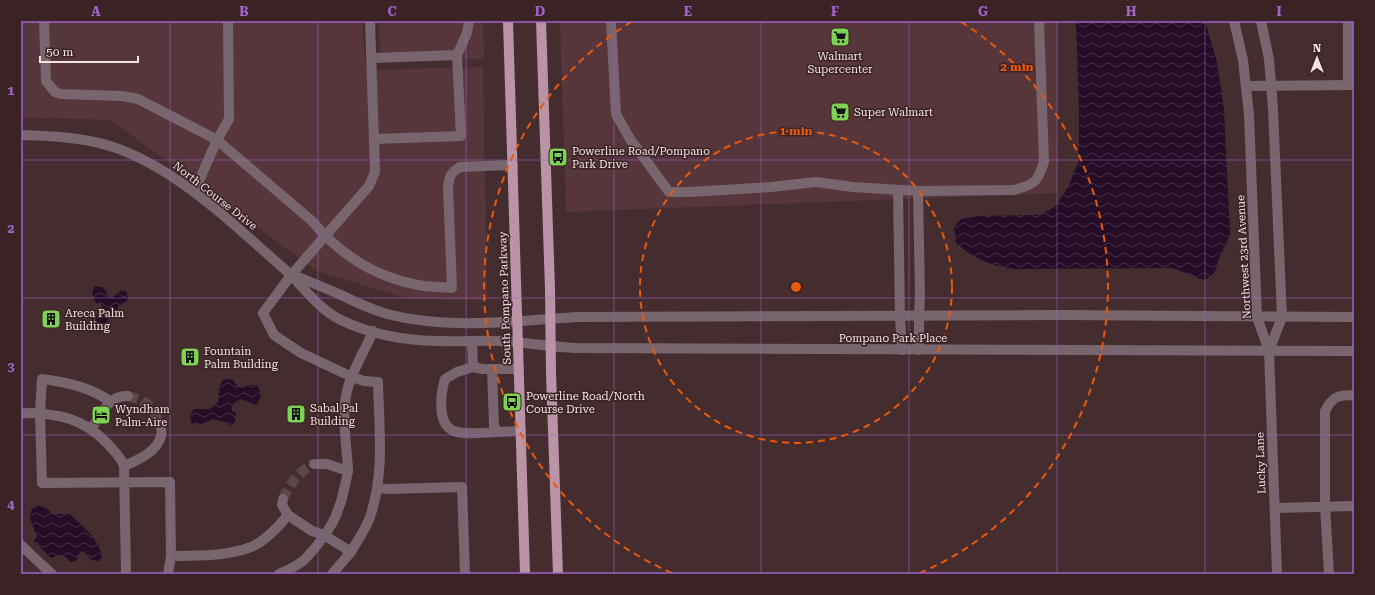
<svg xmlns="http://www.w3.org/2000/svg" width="1375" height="595" viewBox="0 0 1375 595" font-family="'Roboto Serif',serif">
<defs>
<pattern id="water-waves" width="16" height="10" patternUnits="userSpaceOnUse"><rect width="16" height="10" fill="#250d28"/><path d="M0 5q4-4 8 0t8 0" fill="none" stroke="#453047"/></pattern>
</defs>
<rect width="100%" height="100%" fill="#452d2f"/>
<g fill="#56363a">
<path d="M21,21H362L366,70L483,67L487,300L408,299L317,271L111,120L21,117Z"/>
<path d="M379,21H483L484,59L380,61Z"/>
<path d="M560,21H1058L1057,193L566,212Z"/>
</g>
<g fill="url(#water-waves)">
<path d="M1076,21H1205L1217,62L1224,109L1230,232C1229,241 1224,246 1221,254C1217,263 1217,275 1206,279C1200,282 1179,268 1169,268C1117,268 1065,269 1013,269C989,265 975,259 956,243L954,227L961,219L975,216L1038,215L1055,207L1068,187L1079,160V114Z"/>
<path d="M95,286L102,287L106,291L107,296L112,298L120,291H126L128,296L127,301L118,306L117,311L111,314C109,320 107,323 101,324L97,321L96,315L102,309V306L100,303H96C92,297 91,292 95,286Z"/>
<path d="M224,379L233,380L238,387L243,388L249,385H257C262,393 262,397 256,405L241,399L234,403L231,410L236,413L235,422L230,426L225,422L213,419L199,425L191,423L190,415L194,409H210L218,402L220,384Z"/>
<path d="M40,505L46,508L53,514H70C82,526 99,538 102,557L99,561L91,560L83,551L80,552L76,561L70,562L66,557L59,555L51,558L34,541L37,536L29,517L32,509Z"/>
</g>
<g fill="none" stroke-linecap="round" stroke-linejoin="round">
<g stroke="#5f484a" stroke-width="10" stroke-dasharray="10 5" stroke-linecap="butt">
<path d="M128,396L142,400L152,408L160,423"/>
<path d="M283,499C290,485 298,471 314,464"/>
</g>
<g stroke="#78656e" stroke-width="10">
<path d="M44,21L46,81L55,92L61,94L122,96L138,99L204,133L217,140L312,221C341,256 379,279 424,286C433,287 442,287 452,288L448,188C449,177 450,173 460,167L513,165"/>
<path d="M611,21L616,114L630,139L669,192H689L771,187L816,182L853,187L918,191L1014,190C1036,184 1037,182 1044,162L1039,21"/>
<path d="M1234,21L1243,60L1249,115L1257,317L1269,351L1277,574"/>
<path d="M1261,21L1269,59L1273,109L1282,317L1269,351"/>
<path d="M1348,21V85"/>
<path d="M457,55L467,33L469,21"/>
<path d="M372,58L457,55L461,136L374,139"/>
<path d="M1246,86L1354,85"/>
<path d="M21,135C51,136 81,137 110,146C174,166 232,223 282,267C301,283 317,308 339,319C371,335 408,341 442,341C461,342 480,340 498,341C524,342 550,347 576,348L1354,351"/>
<path d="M898,190L900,316L902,350"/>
<path d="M918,191L920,295L919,316V350"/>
<path d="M194,192L217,140L229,119L228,21"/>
<path d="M296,276C310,282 325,288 339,294C355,302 370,309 387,314C449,330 513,321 576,317L1062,315L1354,317"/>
<path d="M472,341L473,367L482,369H519"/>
<path d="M473,367L457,372L445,379C441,392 436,424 454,431C464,435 486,433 498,432"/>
<path d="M492,369L494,426L498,432L521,431"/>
<path d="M110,401C89,387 66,382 42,379L40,413L42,483L170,482L171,556C198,555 225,557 251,547C264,542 279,526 288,515L312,531L324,535L351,552L332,574"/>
<path d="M21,413C57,413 82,417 108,444C114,451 121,457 124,466L126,574"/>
<path d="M91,429C101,415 108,395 128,396"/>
<path d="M124,466C138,460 157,452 161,436C162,432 161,427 160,423"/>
<path d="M348,471C347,445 341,417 347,391C352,370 365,351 373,331"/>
<path d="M377,488L388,489L462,487L465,574"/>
<path d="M283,499L282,505L288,515"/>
<path d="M1275,508L1354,506"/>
<path d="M21,545L42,565L52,574"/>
<path d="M351,552C357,541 366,529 370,517C385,473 379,427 378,382L364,381L352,377L301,353L274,335L263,313L292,274L369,186L375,172L370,21"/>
<path d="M168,574L171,556"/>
<path d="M279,574C288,570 298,566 305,559C317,547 333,526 338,510C343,498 345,485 348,471L327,464H314"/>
<path d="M1329,574L1325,506V411C1333,396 1338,395 1354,395"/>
</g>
<g stroke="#ba94a6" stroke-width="10">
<path d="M508,21L525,574"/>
<path d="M541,21L550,289L551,373L558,574"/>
</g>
</g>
<path fill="none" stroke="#9f63ca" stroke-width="1" stroke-opacity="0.55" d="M170,21V574M318,21V574M466,21V574M614,21V574M761,21V574M909,21V574M1057,21V574M1205,21V574M21,160H1354M21,298H1354M21,435H1354"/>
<g fill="none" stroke="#e8590c" stroke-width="2" stroke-dasharray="7 5">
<circle cx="796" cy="287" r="156"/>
<path d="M672 573A312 312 0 0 1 631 22M961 22A312 312 0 0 1 920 573"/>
</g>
<defs>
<g id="supermarket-square" transform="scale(1)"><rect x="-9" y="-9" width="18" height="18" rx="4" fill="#7dd153" stroke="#3b2325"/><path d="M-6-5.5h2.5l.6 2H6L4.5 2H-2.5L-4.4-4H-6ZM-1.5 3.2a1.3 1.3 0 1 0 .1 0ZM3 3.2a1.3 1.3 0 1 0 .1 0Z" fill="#111"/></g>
<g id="bus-square" transform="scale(1)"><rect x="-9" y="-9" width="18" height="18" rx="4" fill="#7dd153" stroke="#3b2325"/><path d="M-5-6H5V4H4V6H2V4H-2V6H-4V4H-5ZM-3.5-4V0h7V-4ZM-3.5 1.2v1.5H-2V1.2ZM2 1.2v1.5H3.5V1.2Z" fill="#111"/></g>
<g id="building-square" transform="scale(1)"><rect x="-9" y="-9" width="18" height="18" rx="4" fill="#7dd153" stroke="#3b2325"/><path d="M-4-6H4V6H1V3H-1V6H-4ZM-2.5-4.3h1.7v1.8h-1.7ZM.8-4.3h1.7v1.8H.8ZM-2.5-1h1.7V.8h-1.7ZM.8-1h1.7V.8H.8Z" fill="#111"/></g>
<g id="hotel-square" transform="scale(1)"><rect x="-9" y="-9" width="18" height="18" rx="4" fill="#7dd153" stroke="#3b2325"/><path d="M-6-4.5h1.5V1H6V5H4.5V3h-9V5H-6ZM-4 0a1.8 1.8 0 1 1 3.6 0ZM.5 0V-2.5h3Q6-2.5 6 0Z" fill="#111"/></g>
</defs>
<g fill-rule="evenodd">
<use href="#supermarket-square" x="840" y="37"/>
<use href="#supermarket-square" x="840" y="112"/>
<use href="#bus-square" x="558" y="157"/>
<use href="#building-square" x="51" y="319"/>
<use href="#building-square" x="190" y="357"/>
<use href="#bus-square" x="512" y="402"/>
<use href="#building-square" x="296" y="414"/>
<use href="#hotel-square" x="101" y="415"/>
</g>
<g text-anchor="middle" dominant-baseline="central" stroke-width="3" stroke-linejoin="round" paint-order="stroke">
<g font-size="11" fill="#f4e3e4" stroke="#3b2325" text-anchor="start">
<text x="840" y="56" text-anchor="middle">Walmart<tspan x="840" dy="13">Supercenter</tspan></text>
<text x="854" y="112">Super Walmart</text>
<text x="572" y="151">Powerline Road/Pompano<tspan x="572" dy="13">Park Drive</tspan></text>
<text x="65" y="313">Areca Palm<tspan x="65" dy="13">Building</tspan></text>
<text x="204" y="351">Fountain<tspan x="204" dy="13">Palm Building</tspan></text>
<text x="526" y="396">Powerline Road/North<tspan x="526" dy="13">Course Drive</tspan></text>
<text x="310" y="408">Sabal Pal<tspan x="310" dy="13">Building</tspan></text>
<text x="115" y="409">Wyndham<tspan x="115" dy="13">Palm-Aire</tspan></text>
</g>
<g font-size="11" fill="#f4e3e4" stroke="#3b2325">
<text transform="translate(215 196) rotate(38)">North Course Drive</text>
<text transform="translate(1244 257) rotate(-93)">Northwest 23rd Avenue</text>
<text transform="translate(505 298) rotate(-92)">South Pompano Parkway</text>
<text x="893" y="338">Pompano Park Place</text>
<text transform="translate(1261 463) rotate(-92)">Lucky Lane</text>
</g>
</g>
<circle cx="796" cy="287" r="6" fill="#e8590c" stroke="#3b2325" stroke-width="2"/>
<g font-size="12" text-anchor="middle" font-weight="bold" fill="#e8590c" stroke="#3b2325" stroke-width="3" stroke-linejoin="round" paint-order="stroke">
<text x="1017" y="71">2 min</text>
<text x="796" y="135">1 min</text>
</g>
<rect width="1375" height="595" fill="none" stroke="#3b2325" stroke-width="44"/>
<g transform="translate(1317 58)" stroke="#3b2325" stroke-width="3" paint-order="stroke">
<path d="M0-3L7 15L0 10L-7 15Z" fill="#f4e3e4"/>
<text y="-6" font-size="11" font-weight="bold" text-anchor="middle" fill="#f4e3e4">N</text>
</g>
<path d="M40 56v6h98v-6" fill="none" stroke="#f4e3e4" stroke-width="2"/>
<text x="46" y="56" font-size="12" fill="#f4e3e4" stroke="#3b2325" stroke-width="3" paint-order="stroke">50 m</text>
<rect x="22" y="22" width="1331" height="551" fill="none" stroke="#9f63ca" stroke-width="1.5"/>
<g font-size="13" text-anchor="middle" font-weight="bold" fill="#9f63ca">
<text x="96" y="16">A</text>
<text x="244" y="16">B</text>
<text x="392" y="16">C</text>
<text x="540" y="16">D</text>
<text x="688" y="16">E</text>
<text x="835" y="16">F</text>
<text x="983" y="16">G</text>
<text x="1131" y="16">H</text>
<text x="1279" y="16">I</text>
<text x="11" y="95">1</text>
<text x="11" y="233">2</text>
<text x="11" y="371">3</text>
<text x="11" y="509">4</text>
</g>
</svg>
